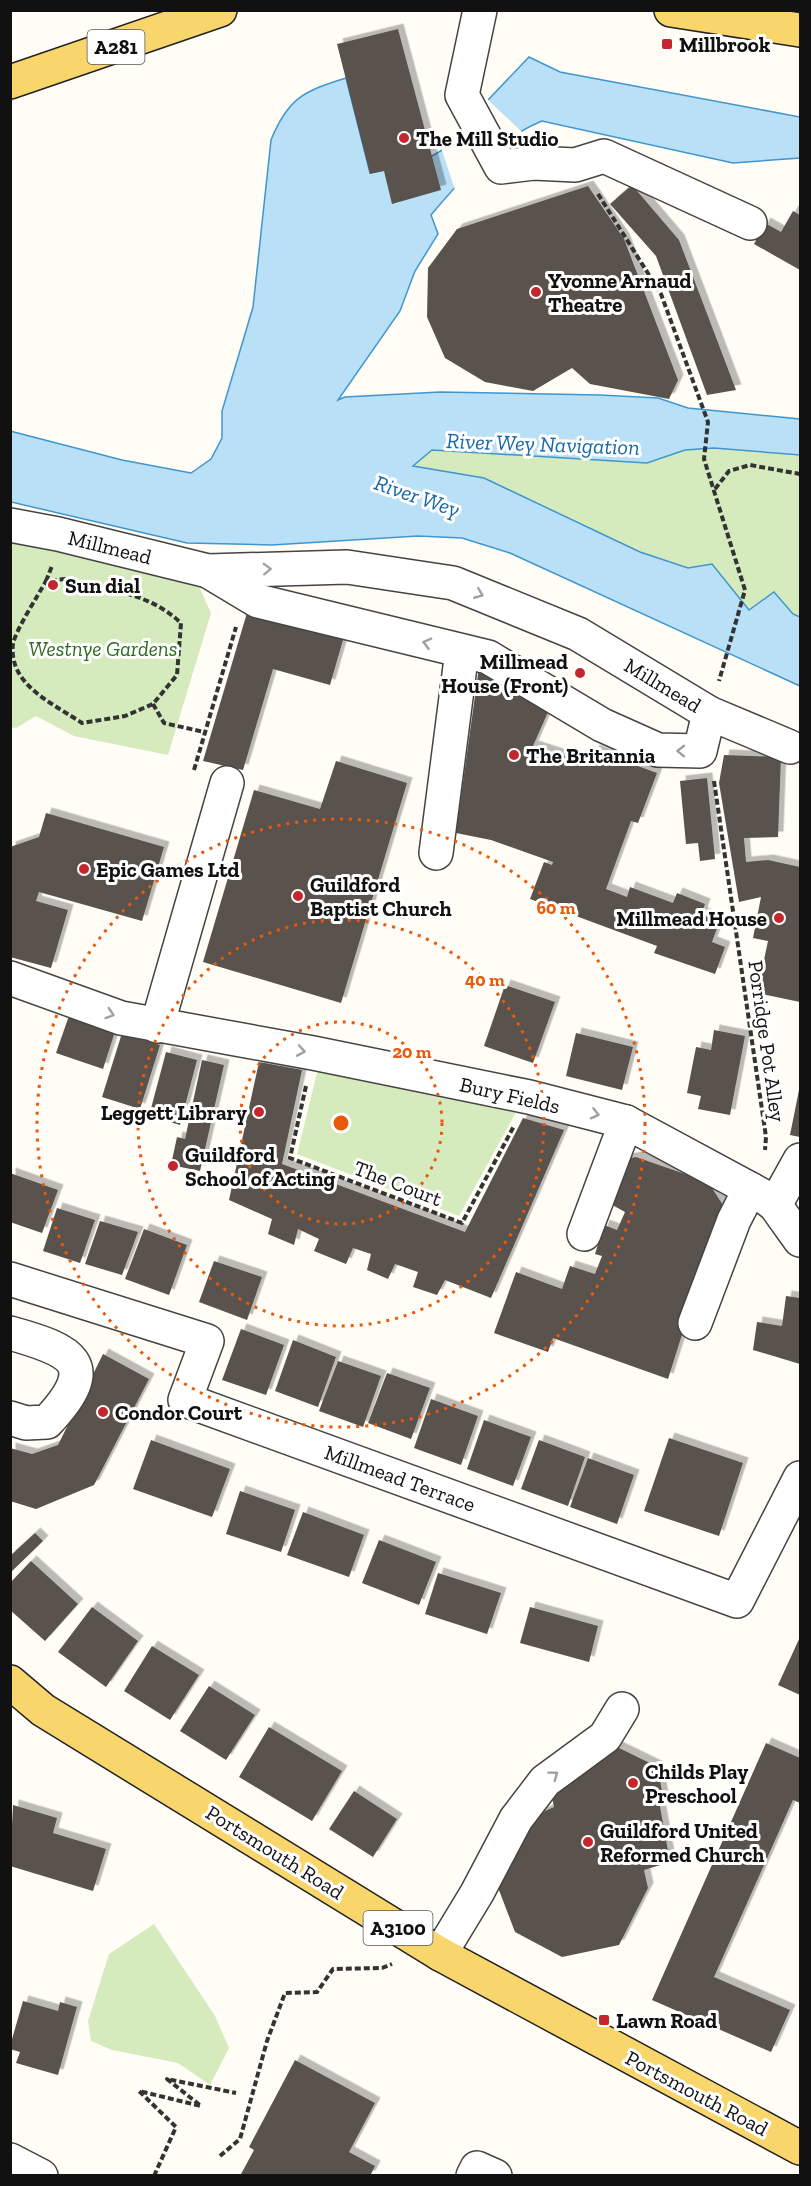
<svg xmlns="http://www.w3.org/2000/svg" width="811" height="2186" viewBox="0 0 811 2186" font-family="'Zilla Slab',serif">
<defs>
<filter id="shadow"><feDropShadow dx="5.5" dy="-5.5" stdDeviation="0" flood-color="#0004"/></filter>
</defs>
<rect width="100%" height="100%" fill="#fffdf5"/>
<g fill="#d5ebbd">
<path d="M714,448L800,455V617L793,614L774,593L749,610L712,564L688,568L640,552L484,478L413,466L432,450L646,463L685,450Z"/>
<path d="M10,536L195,578L211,613L168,755L74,736L36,716L16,728L11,727Z"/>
<path d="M318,1069L516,1112L459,1216L297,1154Z"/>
<path d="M154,1924L215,2016L229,2048L210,2085L178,2063L112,2050L91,2041L88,2021L109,1954Z"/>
</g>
<path fill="#b9e0f7" stroke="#3f96cf" stroke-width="1.5" d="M529,57L560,72L800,117V158L733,163L542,121C498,139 461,179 431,215L438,234L415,271L400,311L338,400L345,397L440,392L600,395L658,398L688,408L800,419V455L714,448L685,450L647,463L432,450L413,466L484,478L640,552L688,568L712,564L749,610L774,592L793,614L800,617V686L510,553L462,538L418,536L272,545L187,543L11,502L10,431L122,460L191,473L211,459L222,438V411L253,307L271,140C288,98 304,91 346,78L370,173L432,156L463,138L488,100Z"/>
<path fill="#fffdf5" d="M486,98L522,132L455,190L441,147L461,136Z"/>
<g fill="#5a524d" filter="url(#shadow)">
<path d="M398,29L441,190L392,204L384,171L370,174L337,44Z"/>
<path d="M632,185L679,240L736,390L707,395L656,256L610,204Z"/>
<path d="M588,186L624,239L678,380L669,399L590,384L572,368L533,391L485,382L445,358L427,317L428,268L457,229Z"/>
<path d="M793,211L800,215V270L754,244L765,223L781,232Z"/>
<path d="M249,606L345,633L330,685L273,669L243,770L203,761Z"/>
<path d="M479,667L552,703L533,746L589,764L594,750L657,773L638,823L631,821L606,889L627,897L630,887L673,903L677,893L705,904L702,913L720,920L712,942L725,947L715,974L654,953L657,946L530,899L544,862L552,865L553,862L491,840L456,833Z"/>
<path d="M724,755L781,757L778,837L744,838L746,862L768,860L800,867V1002L757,993L768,941L753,938L761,897L739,902L719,783Z"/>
<path d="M336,761L407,783L341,1003L203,962L254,790L320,809Z"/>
<path d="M707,778L715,859L700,861L698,843L686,844L680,781Z"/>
<path d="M46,813L164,847L142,921L39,892L36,901L68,910L51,968L10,957V847L39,837Z"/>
<path d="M505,985L555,1002L533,1063L484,1046Z"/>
<path d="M71,1010L117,1025L103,1069L56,1053Z"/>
<path d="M714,1030L745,1036L730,1115L698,1109L701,1096L687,1093L696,1047L711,1050Z"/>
<path d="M122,1033L160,1045L140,1109L102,1097Z"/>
<path d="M576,1033L633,1047L622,1090L566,1076Z"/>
<path d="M166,1052L197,1060L180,1125L149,1116Z"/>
<path d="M202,1060L224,1065L200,1171L171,1165L177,1137L185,1139Z"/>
<path d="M259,1062L302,1070L282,1164L465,1232L523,1118L564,1130L491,1298L445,1280L437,1295L413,1287L418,1272L395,1264L388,1279L367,1270L371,1254L353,1248L346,1264L314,1251L319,1239L298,1229L294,1245L268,1234L272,1219L229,1200Z"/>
<path d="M799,1090H800V1137L790,1135Z"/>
<path d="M636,1157L708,1182L723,1205L668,1379L553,1338L548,1352L494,1333L516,1272L562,1289L570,1266L595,1274L602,1256L595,1254L604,1225L617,1230L625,1212L607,1202L617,1161Z"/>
<path d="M10,1173L58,1190L42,1233L10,1222Z"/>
<path d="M57,1208L95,1220L80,1263L43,1251Z"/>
<path d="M100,1221L138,1232L122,1275L85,1264Z"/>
<path d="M144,1229L187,1245L169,1295L125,1279Z"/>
<path d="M214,1261L262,1277L247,1320L199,1302Z"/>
<path d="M786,1296L800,1298V1364L753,1350L757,1322L782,1326Z"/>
<path d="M241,1329L284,1345L266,1395L222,1380Z"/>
<path d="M293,1340L336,1357L318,1407L275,1391Z"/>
<path d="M103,1354L149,1379L94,1485L36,1509L10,1501V1448L32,1454L58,1445Z"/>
<path d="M338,1361L381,1376L363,1427L319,1411Z"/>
<path d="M387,1373L430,1388L411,1439L368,1423Z"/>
<path d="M431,1399L478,1416L461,1465L414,1448Z"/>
<path d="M484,1420L531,1437L513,1486L467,1469Z"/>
<path d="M669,1438L743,1463L719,1536L644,1511Z"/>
<path d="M151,1440L230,1469L212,1517L133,1489Z"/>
<path d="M539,1440L585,1457L568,1506L521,1489Z"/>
<path d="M588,1458L634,1475L617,1524L570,1507Z"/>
<path d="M240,1491L295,1510L281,1552L226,1534Z"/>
<path d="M303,1512L364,1535L349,1577L287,1555Z"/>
<path d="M35,1533L43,1541L10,1573V1556Z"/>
<path d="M379,1540L436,1562L419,1605L362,1583Z"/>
<path d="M31,1561L78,1604L45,1641L10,1610V1583Z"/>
<path d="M438,1573L501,1593L487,1634L425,1614Z"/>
<path d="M92,1607L138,1641L106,1687L58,1652Z"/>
<path d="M530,1607L598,1626L589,1662L520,1643Z"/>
<path d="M800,1637V1695L778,1685Z"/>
<path d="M152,1646L199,1675L170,1720L124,1691Z"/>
<path d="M209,1686L255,1715L226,1760L180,1731Z"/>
<path d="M269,1727L342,1771L312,1821L239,1777Z"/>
<path d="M766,1743L800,1758V1803L793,1800L714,1977L790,2010L771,2052L652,2000Z"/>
<path d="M617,1747L658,1767L663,1798L659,1801L670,1862L644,1870L648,1888L619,1945L562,1957L515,1932L494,1877L520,1822L554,1807L549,1783Z"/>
<path d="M354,1791L397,1819L373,1857L329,1829Z"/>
<path d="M13,1805L57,1818L53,1833L106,1849L93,1891L10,1866Z"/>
<path d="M23,2001L58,2011L60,2002L77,2007L58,2075L16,2063L20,2052L10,2049V2046Z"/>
<path d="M295,2060L375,2103L349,2152L375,2166L370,2176H240L254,2150L249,2147Z"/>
</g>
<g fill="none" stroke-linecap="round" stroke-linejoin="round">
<g stroke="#444" stroke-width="36">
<g id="minor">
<path d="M480,10L462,95L501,167L534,163L575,165L604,156L750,223"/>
<path d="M10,525L58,534L208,571L347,567L453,583L578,634L709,713L790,747"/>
<path d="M208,571L258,601L488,657L602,725L658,750L700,751L709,713"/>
<path d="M436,853L462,651"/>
<path d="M10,978L121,1018L313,1053L529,1097L626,1122L763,1196L775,1205L800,1240"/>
<path d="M157,1026L227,783"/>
<path d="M775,1205L800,1160"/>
<path d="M584,1234L626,1122"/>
<path d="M10,1279L207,1341L185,1400L737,1601L800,1478"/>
<path d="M695,1323L734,1220L750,1189"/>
<path d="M10,1333C71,1350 103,1363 47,1422L26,1423L10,1418"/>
<path d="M440,1954L477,1893L516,1819L545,1781L605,1737L622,1709"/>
<path d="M10,2160L41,2176"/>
<path d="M473,2176L477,2168L495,2176"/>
</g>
</g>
<g stroke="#222" stroke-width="36">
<g id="major">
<path d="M671,10L800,30"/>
<path d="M10,82L220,10"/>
<path d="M10,1682L43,1710L440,1954L800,2148"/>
</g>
</g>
<g stroke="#333" stroke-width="4" stroke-dasharray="6 3" stroke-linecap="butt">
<path d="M598,194L661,294L708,422L704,459L745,590L719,681"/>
<path d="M715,489L729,471L750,465L800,474"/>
<path d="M65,579C109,592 145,590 181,623L177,675L153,704L125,716L82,723C54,704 8,685 13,644C15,631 39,594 46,581Z"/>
<path d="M46,581L52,566"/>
<path d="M153,704L164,723L204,732"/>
<path d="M194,770L236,627"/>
<path d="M714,781L766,1137L765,1150"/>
<path d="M306,1086L290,1158L462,1223L514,1126"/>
<path d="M220,2156L240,2139L267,2041L285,1993L317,1992L333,1969L382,1968L392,1964"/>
<path d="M154,2176L176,2127L139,2091L201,2106L167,2079L236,2093"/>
</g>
<use href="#minor" stroke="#fff" stroke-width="33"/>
<use href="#major" stroke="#f9d66b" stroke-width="33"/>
</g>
<defs><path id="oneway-chevron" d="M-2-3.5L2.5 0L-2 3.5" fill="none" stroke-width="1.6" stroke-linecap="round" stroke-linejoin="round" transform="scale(1.5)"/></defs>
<g stroke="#a0a0a0">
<use href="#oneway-chevron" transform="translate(267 569) rotate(-2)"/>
<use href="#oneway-chevron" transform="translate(479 594) rotate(22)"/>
<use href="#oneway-chevron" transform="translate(427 643) rotate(-166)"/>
<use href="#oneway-chevron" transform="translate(681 751) rotate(-179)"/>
<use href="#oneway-chevron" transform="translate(110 1014) rotate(18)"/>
<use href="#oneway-chevron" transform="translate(301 1051) rotate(10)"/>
<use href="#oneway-chevron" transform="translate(595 1114) rotate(14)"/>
<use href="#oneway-chevron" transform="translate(554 1775) rotate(-37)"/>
</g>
<g fill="none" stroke="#e8590c" stroke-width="3" stroke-dasharray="3 6">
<circle cx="341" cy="1123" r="101"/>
<circle cx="341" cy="1123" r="203"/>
<circle cx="341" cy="1123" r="304"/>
</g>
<g fill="#c4262e" stroke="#fff" stroke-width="2">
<rect x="661" y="38" width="12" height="12" rx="3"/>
<circle cx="404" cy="138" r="6"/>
<circle cx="536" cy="292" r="6"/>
<circle cx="53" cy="585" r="6"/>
<circle cx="580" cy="673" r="6"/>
<circle cx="514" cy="755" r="6"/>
<circle cx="84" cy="869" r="6"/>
<circle cx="298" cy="896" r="6"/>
<circle cx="779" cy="918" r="6"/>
<circle cx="259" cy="1112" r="6"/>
<circle cx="173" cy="1166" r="6"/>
<circle cx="103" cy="1412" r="6"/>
<circle cx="633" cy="1783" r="6"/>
<circle cx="588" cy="1842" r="6"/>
<rect x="598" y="2014" width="12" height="12" rx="3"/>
</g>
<g text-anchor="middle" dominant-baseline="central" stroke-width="6" stroke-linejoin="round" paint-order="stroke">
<g fill="#fff" stroke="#585858" stroke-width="1.5">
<rect x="87.5" y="30" width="57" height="34" rx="4.5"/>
<rect x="363.5" y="1911" width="69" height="34" rx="4.5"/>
</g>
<g font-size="20" font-weight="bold" fill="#111">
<text x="116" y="47">A281</text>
<text x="398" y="1928">A3100</text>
</g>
<g font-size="21" font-weight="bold" fill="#111" stroke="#fff" text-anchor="start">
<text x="679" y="44">Millbrook</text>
<text x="416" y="138">The Mill Studio</text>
<text x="548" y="280">Yvonne Arnaud<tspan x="548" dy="24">Theatre</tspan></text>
<text x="65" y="585">Sun dial</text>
<text x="568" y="661" text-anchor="end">Millmead<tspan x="568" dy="24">House (Front)</tspan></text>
<text x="526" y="755">The Britannia</text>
<text x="96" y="869">Epic Games Ltd</text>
<text x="310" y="884">Guildford<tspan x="310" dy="24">Baptist Church</tspan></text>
<text x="767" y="918" text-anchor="end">Millmead House</text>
<text x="247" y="1112" text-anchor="end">Leggett Library</text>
<text x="185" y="1154">Guildford<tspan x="185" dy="24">School of Acting</tspan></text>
<text x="115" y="1412">Condor Court</text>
<text x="645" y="1771">Childs Play<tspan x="645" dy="24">Preschool</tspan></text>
<text x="600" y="1830">Guildford United<tspan x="600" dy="24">Reformed Church</tspan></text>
<text x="616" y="2020">Lawn Road</text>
</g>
<g font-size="21" fill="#111" stroke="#fff">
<text transform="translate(110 547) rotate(14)">Millmead</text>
<text transform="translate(663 685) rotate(31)">Millmead</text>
<text transform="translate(767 1041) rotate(82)">Porridge Pot Alley</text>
<text transform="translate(510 1095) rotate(13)">Bury Fields</text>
<text transform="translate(398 1183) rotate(21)">The Court</text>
<text transform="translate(400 1478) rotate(20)">Millmead Terrace</text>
<text transform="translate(275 1852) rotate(32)">Portsmouth Road</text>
<text transform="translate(697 2093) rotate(28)">Portsmouth Road</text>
</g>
<g font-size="21" font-style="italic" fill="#2f6b1f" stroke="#fff">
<text x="103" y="648">Westnye Gardens</text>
</g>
<g font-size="22" font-style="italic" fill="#1768a6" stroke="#fff">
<text transform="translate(543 444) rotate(2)">River Wey Navigation</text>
<text transform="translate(417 496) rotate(19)">River Wey</text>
</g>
</g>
<circle cx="341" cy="1123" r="9" fill="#e8590c" stroke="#fff" stroke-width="3"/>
<g font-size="18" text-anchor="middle" font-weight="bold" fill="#e8590c" stroke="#fff" stroke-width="6" stroke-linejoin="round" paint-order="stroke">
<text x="556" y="914">60 m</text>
<text x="485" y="986">40 m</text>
<text x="412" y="1058">20 m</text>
</g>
<rect width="811" height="2186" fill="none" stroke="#111111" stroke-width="24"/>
</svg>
